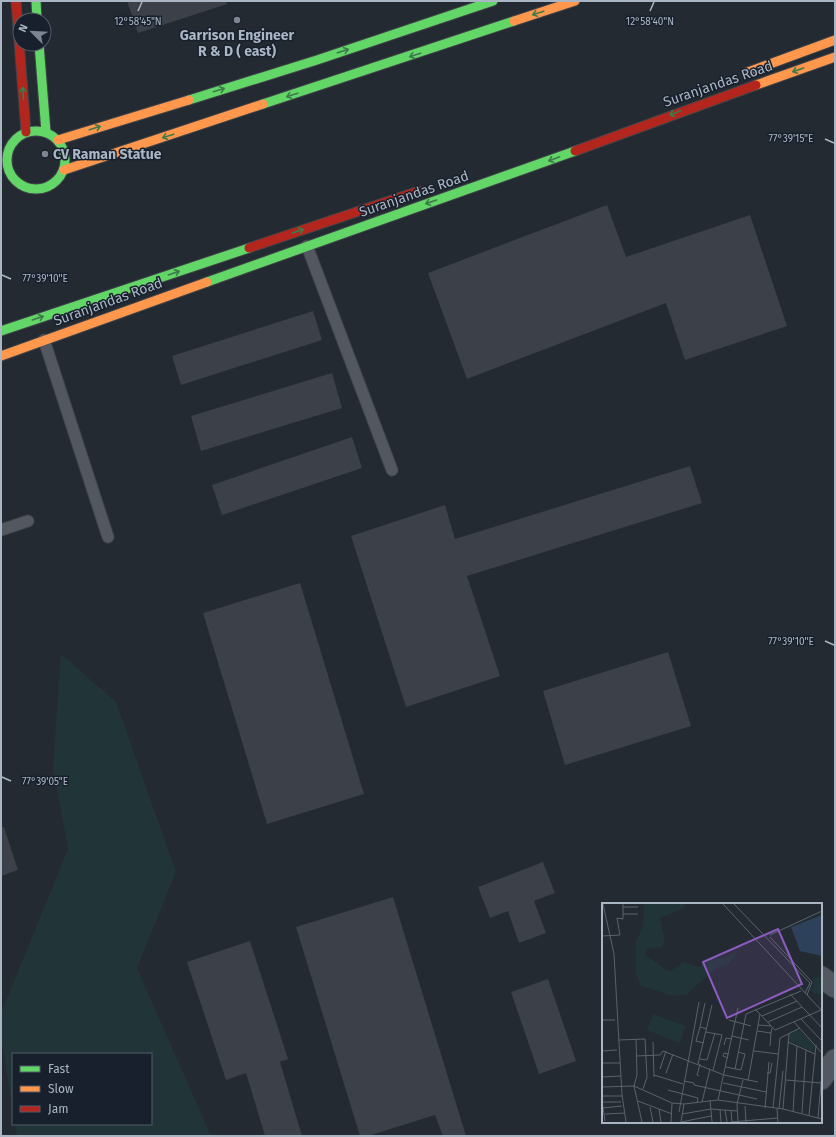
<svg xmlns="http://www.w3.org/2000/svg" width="836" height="1137" viewBox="0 0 836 1137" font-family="'Fira Sans',sans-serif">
<rect width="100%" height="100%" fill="#242a31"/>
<path fill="#213437" d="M61,654L116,702L176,872L137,968L211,1136H17L15,1124H151V1054H13V1110L1,1038V1013L68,849L53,767Z"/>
<g fill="#3c4048">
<path d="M127,1H226L227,4L138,33Z"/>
<path d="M607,205L626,257L750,215L787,326L685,360L666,303L467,379L428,273Z"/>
<path d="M313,311L322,340L181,385L172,356Z"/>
<path d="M332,373L342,408L201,451L191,416Z"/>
<path d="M352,437L362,468L222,515L212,485Z"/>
<path d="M690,466L702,503L467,576L500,676L406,707L351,536L445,505L455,539Z"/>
<path d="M300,583L364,794L267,824L203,613Z"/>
<path d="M668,652L691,726L565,765L543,691Z"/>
<path d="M4,827L18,870L1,876V828Z"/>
<path d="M543,862L555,893L534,901L546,933L519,943L508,911L490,918L478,887Z"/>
<path d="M393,897L466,1136H443L435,1115L368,1136H360L296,927Z"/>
<path d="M250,941L288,1059L280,1062L302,1136H265L246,1073L226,1080L187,962Z"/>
<path d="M548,979L576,1061L539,1074L511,992Z"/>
</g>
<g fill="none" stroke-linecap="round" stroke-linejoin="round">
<g stroke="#40444a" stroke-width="13">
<g id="lane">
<path d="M307,246L392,470"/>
<path d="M44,340L108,537"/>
<path d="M1,530L28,521"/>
</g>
</g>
<g stroke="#40444a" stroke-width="23">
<g id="street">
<path d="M821,977L835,987"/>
<path d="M821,1079L835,1060"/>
</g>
</g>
<g stroke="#40444a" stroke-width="11">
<g id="fast">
<path d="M36,1L37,20"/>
<path d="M39,44L46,132"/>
<path d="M189,100L317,60L493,1"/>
<path d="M263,104L514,21"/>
<circle cx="36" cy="160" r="29"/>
<path d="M207,282L575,151"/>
<path d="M1,331L249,248"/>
</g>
</g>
<g stroke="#40444a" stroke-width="11">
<g id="slow">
<path d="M514,21L575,1"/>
<path d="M748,72L835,40"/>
<path d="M756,85L835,57"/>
<path d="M58,140L189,100"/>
<path d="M64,170L263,104"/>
<path d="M1,356L207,282"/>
</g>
</g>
<g stroke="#40444a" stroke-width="11">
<g id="jam">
<path d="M16,1L26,132"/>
<path d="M575,151L756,85"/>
<path d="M249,248L419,191"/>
</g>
</g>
<use href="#lane" stroke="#535860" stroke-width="11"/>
<use href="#street" stroke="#535860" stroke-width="21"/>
<use href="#fast" stroke="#63d668" stroke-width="9"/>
<use href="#slow" stroke="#ff974d" stroke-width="9"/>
<use href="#jam" stroke="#b3261e" stroke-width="9"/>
</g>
<defs><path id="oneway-shaft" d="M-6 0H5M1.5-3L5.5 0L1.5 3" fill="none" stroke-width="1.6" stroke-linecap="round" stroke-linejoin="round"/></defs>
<g stroke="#3d7b4a">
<use href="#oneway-shaft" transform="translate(538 13) rotate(162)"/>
<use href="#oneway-shaft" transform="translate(343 51) rotate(-18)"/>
<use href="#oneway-shaft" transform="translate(415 55) rotate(162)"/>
<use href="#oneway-shaft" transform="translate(798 70) rotate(161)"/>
<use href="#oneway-shaft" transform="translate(219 90) rotate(-17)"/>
<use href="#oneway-shaft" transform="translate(23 93) rotate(-94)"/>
<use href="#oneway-shaft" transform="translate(292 95) rotate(162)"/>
<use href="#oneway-shaft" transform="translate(675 113) rotate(159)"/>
<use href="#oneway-shaft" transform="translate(95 128) rotate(-17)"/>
<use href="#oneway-shaft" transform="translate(168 136) rotate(162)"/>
<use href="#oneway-shaft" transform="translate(554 159) rotate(159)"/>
<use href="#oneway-shaft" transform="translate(431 202) rotate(161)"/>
<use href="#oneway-shaft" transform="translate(298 231) rotate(-19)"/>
<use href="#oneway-shaft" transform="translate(174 273) rotate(-19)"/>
<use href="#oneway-shaft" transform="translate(38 318) rotate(-19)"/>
</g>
<path fill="none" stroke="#abb6c5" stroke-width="1.5" d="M138,11L142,2M650,11L654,2M825,139L834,143M2,275L11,279M825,641L834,645M2,777L11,781"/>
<g fill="#7c8591" stroke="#17202c" stroke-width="1.5">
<circle cx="237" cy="20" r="4"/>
<circle cx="45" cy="154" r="4"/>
</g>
<g text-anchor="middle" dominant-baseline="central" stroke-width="3" stroke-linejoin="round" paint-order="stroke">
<g font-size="14" font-weight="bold" fill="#abb6c5" stroke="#17202c">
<text x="237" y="35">Garrison Engineer<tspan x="237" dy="16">R &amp; D ( east)</tspan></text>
<text x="53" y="154" text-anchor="start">CV Raman Statue</text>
</g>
<g font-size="14" fill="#abb6c5" stroke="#17202c">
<text transform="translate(718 84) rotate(-19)">Suranjandas Road</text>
<text transform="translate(414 194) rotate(-19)">Suranjandas Road</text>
<text transform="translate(108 302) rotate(-20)">Suranjandas Road</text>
</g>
</g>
<g transform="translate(602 903)">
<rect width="220" height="220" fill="#242a31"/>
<path d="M42,1H82V5L58,15L63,37L60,44L44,46L43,51L63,66L68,68L82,59L97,64L108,56L122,55L134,49L133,54L123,63L116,64L85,91L71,93L39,83L34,70V39L41,22ZM220,74V91H213L209,88L212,80L210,75ZM51,111L84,123L77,140L45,127ZM196,126L212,142L211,149L187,138L188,130Z" fill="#213437"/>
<path d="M220,12V53L198,48L189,24Z" fill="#2d415a"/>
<path fill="none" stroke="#5a626c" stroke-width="1" d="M1,1L12,51L20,192L24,219M121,1L220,108M132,1L208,80L203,90M21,4H36M21,11H36M168,32L220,8M0,33L18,32L15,15L21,16V1M168,34L210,79L205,92M188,91L220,125M103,100L98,124L105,126M153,106L173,127L219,107M160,113L195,98M199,116L220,138M0,117H13M127,117L149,123M166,119L200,104M192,119L220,150M156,122L169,123M98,124L94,138L102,140M155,128L169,130L170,125M104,129L120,132L111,167M130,133L147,137M34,136L35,172L32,183L40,219M17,137L43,136L45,174L41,186M51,139L52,174M186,139L213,151M122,142L124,135L130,136M168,143L169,130M0,148L15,147M152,148L176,151M35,153L58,152L61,148L122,172L156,179M126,155L121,153L122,150L127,151M98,156L105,157L113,130M0,160H18M96,161L110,102M124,164L139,167L143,151L136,149M58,166L64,148M133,166L144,111L199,88M64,170L71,151M165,170H168L170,160M52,172L81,181M97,173L95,172L98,161M0,174L19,173M184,177L219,180M82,178L92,180V182L155,196M146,178L158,111M121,180L164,189M0,184L32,183L70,200L82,201L116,197L181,206L220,216M66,187L96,195L95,200M0,193H20M108,197L110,219M116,197L136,105M0,198L3,218M36,198L70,211M0,199H19M100,199L108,166M143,203L144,219M48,204L51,219M0,205L20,203M163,205L167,159M171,205L178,135L198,125M57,206L59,219M118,206L119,219M175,206L176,219M177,206L181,168M181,206L187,130M123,207L125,219M129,207L130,219M77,209L97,99M191,209L195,143M200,210L204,147M3,211L23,210M80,211L109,206L135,208M207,212L214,142M216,215L220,169M69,219L70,200M79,219L109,213M79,219L82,201M129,219L176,215M136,219L135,201L141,177"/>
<path fill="#8c5cc1" fill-opacity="0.15" stroke="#8c5cc1" stroke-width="2" d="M176,26L200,81L125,115L101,59Z"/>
<rect width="220" height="220" fill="none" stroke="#abb6c5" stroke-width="2"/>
</g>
<g font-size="10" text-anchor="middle" fill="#abb6c5" stroke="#17202c" stroke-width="3" stroke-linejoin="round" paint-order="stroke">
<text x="650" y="25">12°58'40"N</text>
<text x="138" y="25">12°58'45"N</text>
<text x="791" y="142">77°39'15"E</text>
<text x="45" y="282">77°39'10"E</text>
<text x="791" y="645">77°39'10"E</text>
<text x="45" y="785">77°39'05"E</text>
</g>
<rect width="836" height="1137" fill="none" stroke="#abb6c5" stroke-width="4"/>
<rect x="12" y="1053" width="140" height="72" fill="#17202c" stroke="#525c69"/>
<rect x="20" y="1066" width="20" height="6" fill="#63d668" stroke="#525c69"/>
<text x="48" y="1073" font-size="12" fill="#abb6c5">Fast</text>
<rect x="20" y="1086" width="20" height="6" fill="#ff974d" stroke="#525c69"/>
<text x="48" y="1093" font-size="12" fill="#abb6c5">Slow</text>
<rect x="20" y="1106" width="20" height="6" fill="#b3261e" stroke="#525c69"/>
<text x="48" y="1113" font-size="12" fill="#abb6c5">Jam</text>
<g transform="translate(32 32) rotate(294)"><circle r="19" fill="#17202c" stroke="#525c69"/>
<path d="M0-3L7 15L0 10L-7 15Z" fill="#7c8591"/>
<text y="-6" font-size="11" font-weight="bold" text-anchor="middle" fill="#abb6c5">N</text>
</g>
</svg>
